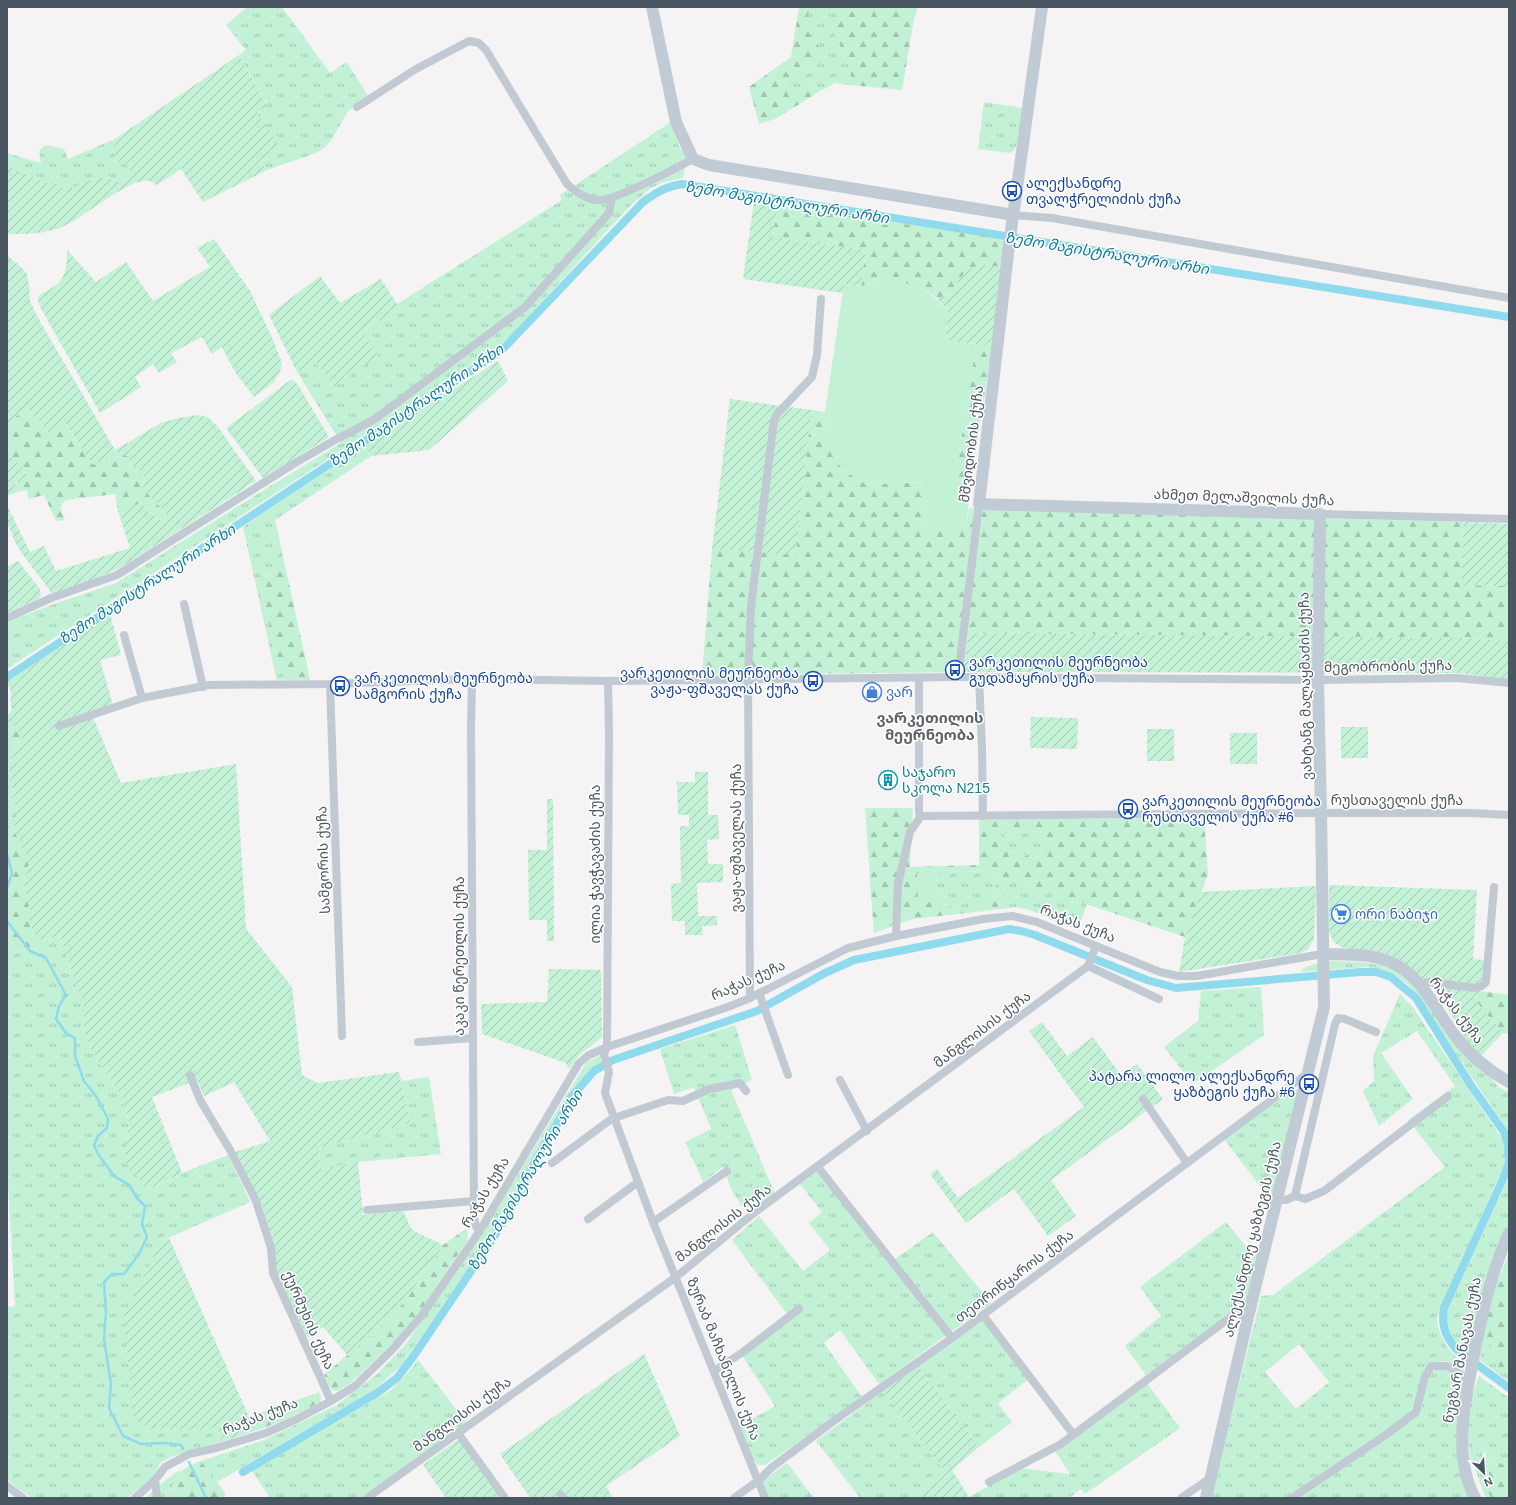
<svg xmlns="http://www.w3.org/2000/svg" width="1516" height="1505" viewBox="0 0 1516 1505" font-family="Helvetica,'Noto Sans Georgian',sans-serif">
<defs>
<pattern id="grass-tufts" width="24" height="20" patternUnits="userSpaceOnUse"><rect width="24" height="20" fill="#c3f1d5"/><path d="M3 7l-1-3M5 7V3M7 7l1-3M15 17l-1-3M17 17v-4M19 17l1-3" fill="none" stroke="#a0c6b0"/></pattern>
<pattern id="forest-firs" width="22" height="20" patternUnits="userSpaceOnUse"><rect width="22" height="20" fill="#c3f1d5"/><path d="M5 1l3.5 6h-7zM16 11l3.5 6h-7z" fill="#a0c6b0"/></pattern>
<pattern id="garden-furrows" width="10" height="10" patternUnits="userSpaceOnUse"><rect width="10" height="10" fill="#c3f1d5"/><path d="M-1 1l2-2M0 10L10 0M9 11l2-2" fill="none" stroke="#a0c6b0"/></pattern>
</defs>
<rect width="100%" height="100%" fill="#f5f3f3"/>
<g fill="url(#grass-tufts)" fill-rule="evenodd">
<path d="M247,7H282L330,73L347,62L368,96L348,111L332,139L324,148L316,153L267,170L260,160L280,149L256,112L267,104L239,55L246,50L226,25Z"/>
<path d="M811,7H855L843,17L832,28L851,70L850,85L835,83L822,90L810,86L798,88H786L784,82L794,71L809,68L823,60L820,49L803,24Z"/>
<path d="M984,102L1023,108L1017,144L1014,150L1010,153L978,149Z"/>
<path d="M671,122L680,148L687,156L683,178L664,182L651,188L630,206L513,333L496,349L7,669V622L54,604L116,583L267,488L341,443L297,372L316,362L333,387L362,331L400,309L397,304L562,200L560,195Z"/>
<path d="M115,139L114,157L130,167L129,177L119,182L106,177L90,180L72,188H60L7,166V153L41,163L39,151L45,145L64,149L68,159Z"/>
<path d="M365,445L371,456L275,520L286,570L258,577L283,680L277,681L243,527Z"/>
<path d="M1044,831C1047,844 1046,849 1036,859L1018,853L1006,852L1001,844V833Z"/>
<path d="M988,871L997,880C996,888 995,898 988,904C977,913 950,907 938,902L936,872Z"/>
<path d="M1011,879L1087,904L1078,930L1030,910L1016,907L993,910L1002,904L1004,892Z"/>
<path d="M912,919L874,933L873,921Z"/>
<path d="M59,935L85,1009L83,1024L86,1036L92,1051L123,1098L129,1121L127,1137L130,1170L137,1176L148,1190L182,1173L228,1155L250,1202L161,1241L150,1429L199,1430L218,1428L221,1442L173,1456L161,1462L152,1478L127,1498H32L11,1483L7,1478V1307L15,1306L7,1166V940L25,951L43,947V941Z"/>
<path d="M1333,961C1354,962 1380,961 1399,973C1413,981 1423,999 1433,1012C1455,1038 1477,1063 1500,1088L1505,1091L1509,1090V1132L1410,986L1394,974L1366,967L1300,972C1308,963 1322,963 1333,961Z"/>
<path d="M1261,987L1264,1035L1193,1084L1164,1047L1198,1021L1201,991Z"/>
<path d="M1400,994L1412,1006L1503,1140L1506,1158L1504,1165L1437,1317C1438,1336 1448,1353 1465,1363L1463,1373L1447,1361L1428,1363L1422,1373L1414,1405L1407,1415L1386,1433L1288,1498H1211L1261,1296L1273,1295L1445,1167L1408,1120L1455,1086L1417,1031L1381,1053L1413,1099L1379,1126L1363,1091L1374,1081L1373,1056ZM1299,1344L1329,1382L1296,1409L1265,1372Z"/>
<path d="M735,1025L752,1080L731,1090L775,1194L748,1214L733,1193L723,1167L703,1182L685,1142L711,1129L694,1087L674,1094L660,1049Z"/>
<path d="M601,1055L602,1062L589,1071L570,1096L512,1198L482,1248L402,1365L373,1391L217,1482L201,1461L264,1440L337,1405L377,1374L405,1345L483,1232L586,1063Z"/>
<path d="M429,1077L441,1154L358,1162L320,1170L319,1148L410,1123L401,1081Z"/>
<path d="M1294,1088L1299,1091L1274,1193L1263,1190L1224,1139Z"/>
<path d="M823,1168L895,1259L933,1232L991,1303L879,1384L840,1330L824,1343L862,1397L765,1465H758L750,1456L740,1426L775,1406L740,1352L787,1314L732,1240L759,1216L803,1271L830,1250L809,1223L822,1212L800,1184Z"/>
<path d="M1509,1177V1224L1484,1284L1469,1353C1452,1342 1443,1333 1447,1311Z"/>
<path d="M1226,1222L1251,1252L1259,1254L1245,1312L1229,1314L1146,1375L1125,1346L1161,1316L1140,1287Z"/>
<path d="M984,1319L1029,1379L998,1403L1012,1422L979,1447L918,1366Z"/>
<path d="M1484,1328L1507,1375H1509V1382L1480,1360Z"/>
<path d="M418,1360L467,1423L362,1498H270L252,1471L391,1390L405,1376Z"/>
<path d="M1432,1368H1446L1464,1380L1456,1437L1461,1474L1470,1498H1295L1418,1412L1426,1379Z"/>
<path d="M1479,1376L1509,1398V1467L1489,1458V1494L1491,1498H1486L1470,1457L1468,1438L1467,1410Z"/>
<path d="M1147,1383L1180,1428L1085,1494L1081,1489L1069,1498H967L1021,1468L1070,1474L1055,1451Z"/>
<path d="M883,1391L946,1473L912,1498H860L816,1441Z"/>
<path d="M787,1463L814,1498H767L761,1482Z"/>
<path d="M181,1469L173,1485V1498H145L167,1479Z"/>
</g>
<g fill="url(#forest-firs)" fill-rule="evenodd">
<path d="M799,7H811L804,24L820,49L823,60L809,68L794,71L784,82L787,88H798L810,86L822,90L775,119L759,124L749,87L791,57Z"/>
<path d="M855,7H918L914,19L902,90L850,85L851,70L832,28L843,17Z"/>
<path d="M778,205L1005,239L1001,267L983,265L957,284L949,295L937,298L925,290L888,281L861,286L866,250L773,237Z"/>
<path d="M976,344L992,346L972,475L965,479L959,478L956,473Z"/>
<path d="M27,407L48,432L64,423L93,464L115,451L127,456L135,466L144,473L143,489L167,514V520L163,522C154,517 149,510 140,503L126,511H118L115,494L65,500L60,508L65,520L56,521L44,495L28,499L27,490L17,492L15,483L28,478L11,456L7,458V424Z"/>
<path d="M811,410L825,412L826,436L832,455L866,484L927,482L926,503L923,526L966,527L969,508L1464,522L1461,585L1509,586V641L1459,638L968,633L964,672L702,675L712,549L796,554Z"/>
<path d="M286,570L310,680H283L258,577Z"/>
<path d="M7,721L15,726L22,738L8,766L15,802V832L29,864L23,881L30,911V926L35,936L43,941V947L25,951L7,940Z"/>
<path d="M865,808H913L910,867L979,865V819H1204L1208,874L1185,937L1011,879L1004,892L1002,904L993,910L904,920L873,921ZM1044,831C1047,844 1046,849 1036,859L1018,853L1006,852L1001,844V833ZM988,871L997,880C996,889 995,897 988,903C980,911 945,909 937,901C929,894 923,882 917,873Z"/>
<path d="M1481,991L1509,995V1034L1503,1033L1481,1008L1474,996Z"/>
<path d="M467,1228L468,1235L467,1241L421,1310L386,1351L349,1384L338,1391L332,1390L328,1384L324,1375L395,1314L438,1253L443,1245Z"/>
<path d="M1509,1254V1375H1507L1499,1368L1484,1328L1497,1282Z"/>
<path d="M319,1392L321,1398L320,1402C295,1416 270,1426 243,1435L238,1421Z"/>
<path d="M1489,1458L1509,1467V1498H1491L1489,1494Z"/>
<path d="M201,1461L226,1494L223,1498H173C173,1473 180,1470 201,1461Z"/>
</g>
<g fill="#c3f1d5">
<path d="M888,281C915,283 930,290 948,311L945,340L976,344L956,473L959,478L965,479L972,475L966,527H923L926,503V482L866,484L844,471L832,455L826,436L825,412L844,284L861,286Z"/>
<path d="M936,872L938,902L918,903L917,873Z"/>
</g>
<g fill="url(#garden-furrows)">
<path d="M239,55L267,105L256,112L281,149L260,160L267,170L203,202L181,169L157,185C154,184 151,181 149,181C131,176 81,220 62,227C45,234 25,234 7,234V166L60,188H72L90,180L106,177L119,182L129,176L130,167L113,158L115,139Z"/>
<path d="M754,202L778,205L773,237L866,250L861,286L845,284L843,293L743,279Z"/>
<path d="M214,239L250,291L271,335L282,363L280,372L273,383L254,397L235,372L222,347L212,354L202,337L171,353L177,362L159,373L153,364L135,377L141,387L100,413L39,305L38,296C62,283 67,279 67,250L96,282L126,262L153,301L210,267L197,248Z"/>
<path d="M7,255L22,268L27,274L29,287L30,301L38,318L115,450L161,423L178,418L199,415L209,418L218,427L256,481L123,566L93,580L54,594L51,592L23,555L16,544L7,522V505L30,552L44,546L56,571L130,548L118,511H126L140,503C148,510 154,517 163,522L167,520V514L143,489L144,473L135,466L127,456L115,451L93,465L65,423L48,432L27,407L7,424Z"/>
<path d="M983,265L1001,267L992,346L945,340L948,311L937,298L949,295C960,280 963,268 983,265Z"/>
<path d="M320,276L340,303L381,279L400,309L362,331L378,356L333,387L316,362L297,372L269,315Z"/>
<path d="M498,361L508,381L429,450L371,456L365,445Z"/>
<path d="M292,379L298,385L329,437L263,478L226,428Z"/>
<path d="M730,399L811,410L796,555L712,549Z"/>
<path d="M11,456L29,478L15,483L17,492L7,496V458Z"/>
<path d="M1464,522L1509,524V586L1461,585Z"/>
<path d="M18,561L40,589L41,596L38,599L7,613V567Z"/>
<path d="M110,613L121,655L100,660L113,705L90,711L121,783L236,764L246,929L292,987L302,1075L317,1083L399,1072L410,1123L319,1148L320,1169L358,1162L363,1215L403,1211L412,1230L443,1245L438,1253L395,1314L348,1356L323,1327L307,1338L275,1268L274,1246L262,1205L235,1152L270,1141L234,1082L204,1096L197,1080L152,1097L182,1173L147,1190L137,1176L130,1170L125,1160L129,1121L123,1098L92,1051L86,1036L83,1024L85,1009L59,935L43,941L35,936L30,926V911L23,881L29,864L15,832V802L8,766L22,738L15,726L7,721V716L12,710C9,700 12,695 10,689C9,686 7,685 7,682Z"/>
<path d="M968,633L1459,638L1509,641V680L1459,673L964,672Z"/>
<path d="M1031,717L1078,718L1077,749L1030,748Z"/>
<rect x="1341" y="727" width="27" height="31"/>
<rect x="1147" y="729" width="27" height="32"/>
<rect x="1230" y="733" width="27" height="31"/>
<path d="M695,772H708V815H718L719,839L707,840L708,864H723V882L697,883L698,916H717V925L702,926V935H685V921H672L671,884L681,883L680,826H689V815H678L677,782H695Z"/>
<path d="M547,799H553L554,941H547V920H529L528,850H547Z"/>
<path d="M1329,885L1477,890L1473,959L1485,960L1481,991L1474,996L1481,1008L1503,1033L1480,1057L1469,1045L1438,992L1404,963L1387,954L1361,951L1341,947L1334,942L1329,933Z"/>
<path d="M1316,886L1314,939L1308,949L1301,953L1179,972L1185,937L1201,892Z"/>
<path d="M549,969L601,970L602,1037L579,1055L569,1069L566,1063L482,1034L481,1004L547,1002Z"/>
<path d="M1042,1022L1067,1056L1093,1037L1121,1075L1137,1064L1163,1099L1051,1180L1076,1216L1048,1236L1014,1189L966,1223L930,1174L937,1169L958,1198L1084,1107L1029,1031Z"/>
<path d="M169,1238L249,1417L239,1421L243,1435L221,1442L218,1428L199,1430L150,1429L133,1418L124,1316L161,1241Z"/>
<path d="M644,1354L680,1436L606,1486L613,1498H530L500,1454Z"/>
<path d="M918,1366L979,1447L952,1470L969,1497L967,1498H912L946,1473L883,1391Z"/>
<path d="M462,1437L504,1498H446L423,1465Z"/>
</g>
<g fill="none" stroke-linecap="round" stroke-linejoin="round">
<g stroke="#90daee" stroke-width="2.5">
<path d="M7,854L12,873L7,888"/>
<path d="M7,921L30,951L46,958L66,995L59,1006L56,1019L66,1033L75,1038V1056L84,1081L96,1096L108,1119L107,1128L98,1136L94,1145L98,1154L114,1176L129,1185L137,1198L145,1206L142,1224L147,1237L139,1254L124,1274H112L104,1282L106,1312L104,1339L111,1384L109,1408L123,1436L141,1444L166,1443L181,1445L183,1449"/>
<path d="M189,1462L206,1498"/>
</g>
<g stroke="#90daee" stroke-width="8">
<path d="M7,677L501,351L643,202C657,192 665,187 682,184L1509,317"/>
<path d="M1509,1162L1503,1179L1444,1308C1441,1325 1445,1336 1456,1349L1509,1388"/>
<path d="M243,1472L377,1393L397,1378L413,1357L492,1240L517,1198L536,1160L575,1093L594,1071L613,1060L757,1011L825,973L854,960L1009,929L1021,931L1035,935L1147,980L1176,988L1360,972H1376L1391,977L1416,998L1470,1084L1504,1132L1508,1145L1509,1159"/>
</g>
<g stroke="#c1cad2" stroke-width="8">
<path d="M357,107L416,69L469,41L479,43L486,50L567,184C575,191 585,199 596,200C612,203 676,168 693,159"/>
<path d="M1014,215L1052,218L1509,298"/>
<path d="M1320,514L1509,519"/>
<path d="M184,604L203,687"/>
<path d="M7,618L51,598L117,575L295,463L335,440L375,419L525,307L609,213L612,198"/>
<path d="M124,635L142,698"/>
<path d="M958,677L979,504"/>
<path d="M979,677L982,749L983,816"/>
<path d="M919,678V813L921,816"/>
<path d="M472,679L471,727L474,1218L476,1226L479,1232"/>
<path d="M608,681L609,733L607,1047L604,1054L609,1072L605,1093L653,1222L765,1498"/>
<path d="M330,684L342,1036"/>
<path d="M59,726L142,698L209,685L330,684L472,679L608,681L958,677L1318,680L1457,678L1509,683"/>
<path d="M921,816L1321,813H1470L1509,815"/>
<path d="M896,936L898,884L910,832L921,816"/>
<path d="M1088,966L1159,999"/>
<path d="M1422,986L1425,983L1429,982L1475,988L1482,986L1486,982L1494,887"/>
<path d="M759,993L788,1075"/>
<path d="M750,998L748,678L751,606L774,420L777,414L812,377L817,355L821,299"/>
<path d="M418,1042L473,1038"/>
<path d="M190,1075L200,1100L230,1150L256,1201L271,1248L273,1273L331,1401"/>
<path d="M840,1080L867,1131"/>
<path d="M1143,1099L1187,1163"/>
<path d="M552,1163L610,1120L614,1118L668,1100L683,1101L709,1089L740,1083L746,1091"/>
<path d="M818,1167L952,1338"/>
<path d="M1295,1196L1305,1199L1324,1191L1448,1096"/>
<path d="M1277,1200H1286L1295,1196L1335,1024L1338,1018L1345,1019L1376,1032"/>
<path d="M367,1210L474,1201"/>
<path d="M588,1219L638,1182"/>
<path d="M653,1222L727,1171"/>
<path d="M983,1315L1073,1434"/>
<path d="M714,1371L743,1352L799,1309"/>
<path d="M458,1433L505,1498"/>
<path d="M155,1480L157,1498"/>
<path d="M989,1482L1061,1444L1232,1316L1238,1314L1248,1317"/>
<path d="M7,1486L23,1498"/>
<path d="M561,1495L563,1498"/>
<path d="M135,1498L155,1480L165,1467L189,1454L216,1448L266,1433L297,1419L331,1401L355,1386L392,1350L422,1315L479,1232L579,1063L589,1055L607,1047L728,1007L750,998L848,948L896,936L983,919L1012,916L1037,922L1160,972L1178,976H1197L1322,954"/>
<path d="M367,1498L676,1277L754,1213L1088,966L1096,946"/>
<path d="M734,1498L759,1480L771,1468L835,1420L952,1338L1308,1073"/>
<path d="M1181,1498L1209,1479"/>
<path d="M1292,1498L1387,1434L1416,1412L1425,1376L1431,1366H1447L1469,1380"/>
</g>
<g stroke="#c1cbd6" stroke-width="12">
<path d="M652,7L676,122L693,159L709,165L1014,215"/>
<path d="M1042,7L1009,245L979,504L1320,514L1318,680L1321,813L1324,1007L1248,1317L1206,1498"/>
<path d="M1322,954C1344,955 1368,953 1388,961C1423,975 1435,1010 1456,1037C1470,1055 1489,1071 1509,1082"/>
<path d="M1475,1498C1452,1454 1465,1402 1474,1355C1482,1313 1491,1273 1509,1233"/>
</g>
</g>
<defs>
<g id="bus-ring" transform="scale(1)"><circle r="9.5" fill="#fff" stroke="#1a4fb4" stroke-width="1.5"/><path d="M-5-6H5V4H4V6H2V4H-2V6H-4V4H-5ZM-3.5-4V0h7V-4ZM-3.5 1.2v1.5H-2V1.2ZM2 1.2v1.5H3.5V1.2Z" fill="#1a4fb4"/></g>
<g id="shop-ring" transform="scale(1)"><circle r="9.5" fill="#fff" stroke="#3f7fe0" stroke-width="1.5"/><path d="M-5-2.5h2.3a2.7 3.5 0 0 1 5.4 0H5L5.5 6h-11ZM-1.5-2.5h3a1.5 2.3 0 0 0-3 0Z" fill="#3f7fe0"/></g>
<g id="building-ring" transform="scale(1)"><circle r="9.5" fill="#fff" stroke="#0f9aa8" stroke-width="1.5"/><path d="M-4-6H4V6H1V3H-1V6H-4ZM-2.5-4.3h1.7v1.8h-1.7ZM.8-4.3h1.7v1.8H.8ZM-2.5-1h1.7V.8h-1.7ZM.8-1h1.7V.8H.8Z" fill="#0f9aa8"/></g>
<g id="supermarket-ring" transform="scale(1)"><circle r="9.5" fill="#fff" stroke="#3f7fe0" stroke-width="1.5"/><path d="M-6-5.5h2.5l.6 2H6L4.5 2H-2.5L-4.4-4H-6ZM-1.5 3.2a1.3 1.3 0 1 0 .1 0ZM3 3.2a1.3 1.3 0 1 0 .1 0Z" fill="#3f7fe0"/></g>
</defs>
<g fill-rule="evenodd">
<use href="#bus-ring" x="1012" y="191"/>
<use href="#bus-ring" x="955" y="670"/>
<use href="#bus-ring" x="813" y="681"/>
<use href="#bus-ring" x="340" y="686"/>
<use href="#shop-ring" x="872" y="692"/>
<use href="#building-ring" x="888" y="780"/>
<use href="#bus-ring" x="1128" y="809"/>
<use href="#supermarket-ring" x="1341" y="914"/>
<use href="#bus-ring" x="1309" y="1084"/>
</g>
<g text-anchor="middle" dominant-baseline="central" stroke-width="3" stroke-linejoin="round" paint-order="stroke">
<g font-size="14" fill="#164399" stroke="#fff" text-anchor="start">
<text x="1026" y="183">ალექსანდრე<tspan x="1026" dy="16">თვალჭრელიძის ქუჩა</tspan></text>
<text x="969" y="662">ვარკეთილის მეურნეობა<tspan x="969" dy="16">გუდამაყრის ქუჩა</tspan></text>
<text x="799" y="673" text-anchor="end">ვარკეთილის მეურნეობა<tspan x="799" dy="16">ვაჟა-ფშაველას ქუჩა</tspan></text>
<text x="354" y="678">ვარკეთილის მეურნეობა<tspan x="354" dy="16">სამგორის ქუჩა</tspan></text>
<text x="1142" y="801">ვარკეთილის მეურნეობა<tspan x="1142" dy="16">რუსთაველის ქუჩა #6</tspan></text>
<text x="1295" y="1076" text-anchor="end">პატარა ლილო ალექსანდრე<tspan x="1295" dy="16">ყაზბეგის ქუჩა #6</tspan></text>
</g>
<g font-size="14" fill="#4a5661" stroke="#fff">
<text transform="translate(971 444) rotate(-83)">მშვიდობის ქუჩა</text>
<text transform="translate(1244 497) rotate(2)">ახმეთ მელაშვილის ქუჩა</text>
<text transform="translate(1388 666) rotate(-1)">მეგობრობის ქუჩა</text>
<text transform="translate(1305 686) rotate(-91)">ვახტანგ მალაყმაძის ქუჩა</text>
<text x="1397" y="800">რუსთაველის ქუჩა</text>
<text transform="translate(736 838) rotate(-90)">ვაჟა-ფშაველას ქუჩა</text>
<text transform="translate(323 860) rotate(-92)">სამგორის ქუჩა</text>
<text transform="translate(595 864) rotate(-90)">ილია ჭავჭავაძის ქუჩა</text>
<text transform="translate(1078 923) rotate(22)">რაჭას ქუჩა</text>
<text transform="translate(459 956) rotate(-90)">აკაკი წერეთლის ქუჩა</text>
<text transform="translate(748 980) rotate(-24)">რაჭას ქუჩა</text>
<text transform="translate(1457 1010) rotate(53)">რაჭას ქუჩა</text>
<text transform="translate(982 1029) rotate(-37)">მანგლისის ქუჩა</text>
<text transform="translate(485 1192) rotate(-59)">რაჭას ქუჩა</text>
<text transform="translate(723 1223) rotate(-38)">მანგლისის ქუჩა</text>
<text transform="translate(1252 1239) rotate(-76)">ალექსანდრე ყაზბეგის ქუჩა</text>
<text transform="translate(1014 1276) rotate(-37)">თეთრიწყაროს ქუჩა</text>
<text transform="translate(309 1320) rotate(66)">ქურმუხის ქუჩა</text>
<text transform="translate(1462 1350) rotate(-79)">ნუგზარ შანავას ქუჩა</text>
<text transform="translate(724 1359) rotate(68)">ზურაბ მაჩხანელის ქუჩა</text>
<text transform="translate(462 1414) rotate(-36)">მანგლისის ქუჩა</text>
<text transform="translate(260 1416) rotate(-21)">რაჭას ქუჩა</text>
</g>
<g font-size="14" fill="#366cbe" stroke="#fff" text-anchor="start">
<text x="886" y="692">ვარ</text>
<text x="1355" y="914">ორი ნაბიჯი</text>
</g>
<g font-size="14" fill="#0d838f" stroke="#fff" text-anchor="start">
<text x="902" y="772">საჯარო<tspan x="902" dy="16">სკოლა N215</tspan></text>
</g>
<g font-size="15" font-style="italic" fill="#0c7c9b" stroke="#fff">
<text transform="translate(787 202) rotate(9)">ზემო მაგისტრალური არხი</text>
<text transform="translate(1107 253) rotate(9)">ზემო მაგისტრალური არხი</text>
<text transform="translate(416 405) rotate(-34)">ზემო მაგისტრალური არხი</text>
<text transform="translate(147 584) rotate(-33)">ზემო მაგისტრალური არხი</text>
<text transform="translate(525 1180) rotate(-59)">ზემო-მაგისტრალური არხი</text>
</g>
<g font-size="15" font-weight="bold" fill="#5f6368" stroke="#fff">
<text x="930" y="717">ვარკეთილის<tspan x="930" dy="17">მეურნეობა</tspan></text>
</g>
</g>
<rect width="1516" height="1505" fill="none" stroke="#4a5661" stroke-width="16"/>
<g transform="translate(1484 1473) rotate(155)" stroke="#ffffff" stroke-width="3" paint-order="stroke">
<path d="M0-3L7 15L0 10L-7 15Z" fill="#4a5661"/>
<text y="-6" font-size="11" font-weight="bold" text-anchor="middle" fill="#4a5661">N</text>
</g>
</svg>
